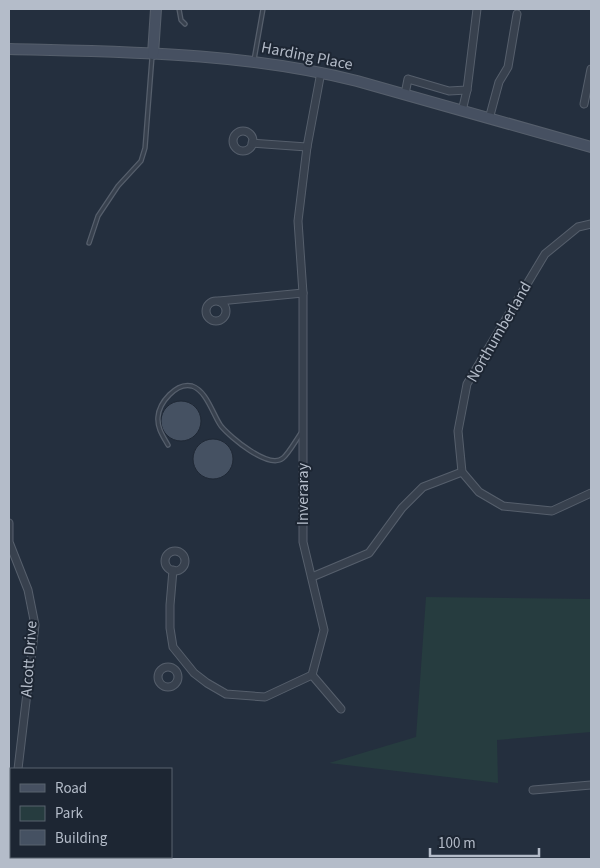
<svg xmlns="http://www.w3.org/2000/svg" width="600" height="868" viewBox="0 0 600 868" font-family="'Source Sans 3',sans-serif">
<rect width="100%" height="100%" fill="#242f3e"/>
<path fill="#263c3f" d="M426,597L591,599V732L497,740L498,783L329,763L416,737Z"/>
<g fill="#455162" stroke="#1f2835">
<circle cx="181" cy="421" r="20"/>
<circle cx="213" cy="459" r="20"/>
</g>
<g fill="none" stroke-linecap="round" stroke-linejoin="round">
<g stroke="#565f6c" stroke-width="5.5">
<g id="lane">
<path d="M179,9L181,20L185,24"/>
<path d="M254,60L263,9"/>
<path d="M89,243L98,216L118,186L141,161L145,148L152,57"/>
<path d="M168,445C163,436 157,428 158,417C159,403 176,382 192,386C207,391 213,415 221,426C230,437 269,470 283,458C289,453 296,440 301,433"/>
</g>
</g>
<g stroke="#565f6c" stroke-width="9">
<g id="street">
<path d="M405,94L408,79L449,91L467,90"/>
<path d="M584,104L591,69"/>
<path d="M462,111L467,90L477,9"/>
<path d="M489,119L499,82L508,67L517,14"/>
<circle cx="243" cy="141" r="10"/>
<path d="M252,143L307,147"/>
<path d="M591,224L578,227L545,254L467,384L458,431L462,472L479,492L503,506L552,511L591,493"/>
<path d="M219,301L303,293"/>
<circle cx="216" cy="311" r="10"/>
<path d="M9,523V542L28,590L35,625L18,769"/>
<circle cx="175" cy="561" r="10"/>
<path d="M173,570L170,605V628L173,647L194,673L207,683L226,694L265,697L312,675L324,630L303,542V293L298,221L307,147L321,72"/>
<path d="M312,577L369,553L402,508L423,487L462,472"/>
<circle cx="168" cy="677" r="10"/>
<path d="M312,675L341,709"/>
<path d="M533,790L591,785"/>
<path d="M9,805L11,799"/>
</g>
</g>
<g stroke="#565f6c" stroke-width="12">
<g id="secondary">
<path d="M9,49C125,52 243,52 357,81L591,147"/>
<path d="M153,54L156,9"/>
</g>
</g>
<use href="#lane" stroke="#38414e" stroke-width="3"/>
<use href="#street" stroke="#38414e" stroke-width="7"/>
<use href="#secondary" stroke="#465061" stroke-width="10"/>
</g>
<g text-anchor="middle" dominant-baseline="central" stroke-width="4" stroke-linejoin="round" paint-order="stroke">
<g font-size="16" fill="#b4bcc9" stroke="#1d2633">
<text transform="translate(307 56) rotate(11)">Harding Place</text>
<text transform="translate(499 332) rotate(-60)">Northumberland</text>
<text transform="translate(303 494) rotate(-90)">Inveraray</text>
<text transform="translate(29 659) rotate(-86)">Alcott Drive</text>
</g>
</g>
<rect width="600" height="868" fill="none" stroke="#b4bcc9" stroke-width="20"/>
<rect x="10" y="768" width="162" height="90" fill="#1d2633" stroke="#59626f"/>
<rect x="20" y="784" width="25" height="8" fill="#465061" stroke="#59626f"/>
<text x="55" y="793" font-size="15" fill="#b4bcc9">Road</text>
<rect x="20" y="806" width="25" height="15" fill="#263c3f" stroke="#59626f"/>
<text x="55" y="818" font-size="15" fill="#b4bcc9">Park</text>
<rect x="20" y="830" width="25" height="15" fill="#455162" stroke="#59626f"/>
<text x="55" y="843" font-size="15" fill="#b4bcc9">Building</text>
<path d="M430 848v8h109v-8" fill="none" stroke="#b4bcc9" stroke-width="2.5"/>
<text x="438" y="848" font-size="15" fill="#b4bcc9" stroke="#1d2633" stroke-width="4" paint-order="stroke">100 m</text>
</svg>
